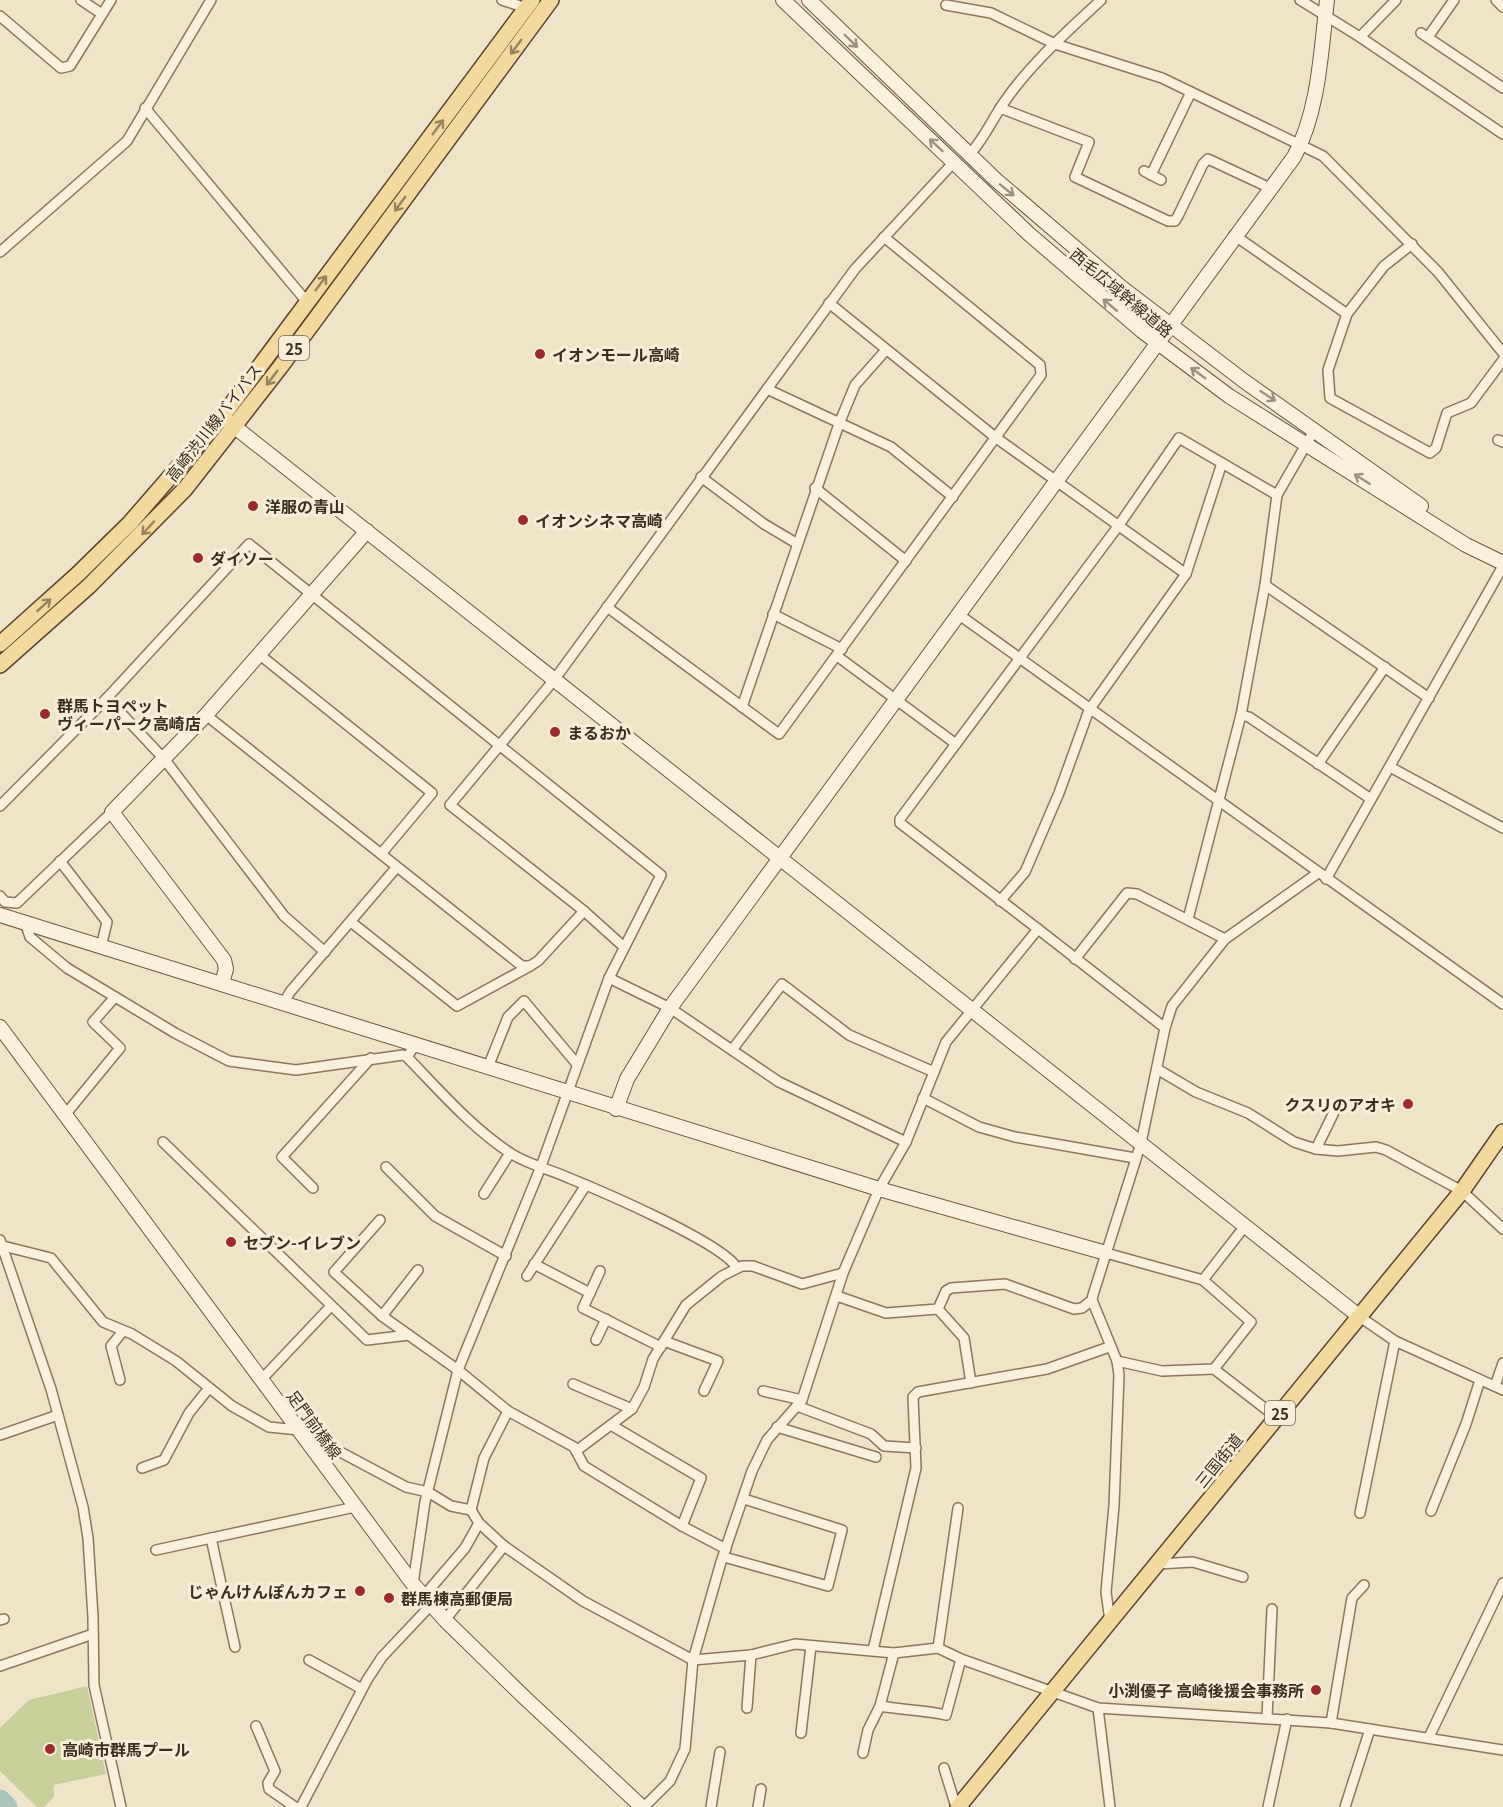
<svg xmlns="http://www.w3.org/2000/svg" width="1503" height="1807" viewBox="0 0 1503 1807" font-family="Georgia,'Noto Sans JP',serif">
<rect width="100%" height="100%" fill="#f0e4c8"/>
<path fill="#c9cf9b" d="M87,1686L106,1774L54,1785V1797L44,1807H37L0,1771V1728L29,1700Z"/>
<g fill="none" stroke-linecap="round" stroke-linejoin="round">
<path stroke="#a9c4bc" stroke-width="21" d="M0,1800L7,1807"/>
<g stroke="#8d765c" stroke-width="12">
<g id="street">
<path d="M81,0L102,14"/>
<path d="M502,0L526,8"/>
<path d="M1300,0L1360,37L1503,134"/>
<path d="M1496,0L1503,7"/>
<path d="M946,5L991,13L1055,44L1162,78L1323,156L1438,272L1503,353"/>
<path d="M0,16L61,68L70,66L111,0"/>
<path d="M1421,33L1503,88"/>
<path d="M1360,37L1396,0"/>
<path d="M1428,37L1454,0"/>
<path d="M145,108L307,302"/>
<path d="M1000,108L1089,142L1075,177L1168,221H1175L1178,216L1203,164L1208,159L1270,188"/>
<path d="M969,155C985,138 992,119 1005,101C1031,63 1068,31 1101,0"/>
<path d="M1144,171L1161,180"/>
<path d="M1151,175L1191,92"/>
<path d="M1234,235L1347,314"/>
<path d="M1412,244L1384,266L1347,314L1328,370L1330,398L1430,453L1436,448L1447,413L1471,403L1503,360"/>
<path d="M0,252L127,141L211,0"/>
<path d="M829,303L995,437L1186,574L1089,710L1059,793L1025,872L1000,901"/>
<path d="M767,389L891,447L953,497"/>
<path d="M1498,440L1503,442"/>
<path d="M701,477L764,524L796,543"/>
<path d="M815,488L906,561"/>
<path d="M1186,574L1222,463"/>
<path d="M1265,585L1429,698"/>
<path d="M607,607L779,734L1041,375L1040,365L884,237"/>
<path d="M773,614L842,649"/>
<path d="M958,614L1503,1004"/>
<path d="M837,656L956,744"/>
<path d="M107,698L165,760L284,916L325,952"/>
<path d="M742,707L839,424L855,385L886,350"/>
<path d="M206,715L381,854L432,793L260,655"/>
<path d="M1241,715L1249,717L1371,799"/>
<path d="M1318,764L1385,667"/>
<path d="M1390,767L1503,828"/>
<path d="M0,806L107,698L249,544L661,875L609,978L540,1169L458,1370L425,1502L413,1584"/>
<path d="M381,854L522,966H530L538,961L584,911"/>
<path d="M60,861L107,922L101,947"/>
<path d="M1326,879L1503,566"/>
<path d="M0,896L5,902L17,903L112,812"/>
<path d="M1188,919L1241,715L1265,585L1277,495L1315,429"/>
<path d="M25,922L30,937L67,968L175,1033L229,1061L296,1070L403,1055L407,1057L415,1045"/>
<path d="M351,922L457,1006L530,966"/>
<path d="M1038,929L1165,1028"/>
<path d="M624,947L584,911L450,805L554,680L855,269L954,162"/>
<path d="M1075,959L1127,893L1137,894L1225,939"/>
<path d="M609,978L670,1008L779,1082L906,1142"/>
<path d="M283,1004L290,992L396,868"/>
<path d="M732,1050L782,984L849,1035L934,1072"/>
<path d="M407,1057C439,1090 471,1127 510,1153C529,1165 549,1169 569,1178C601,1191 723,1243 737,1268"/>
<path d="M488,1067L508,1017L524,1001L576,1063"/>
<path d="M1157,1069L1196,1092L1248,1113L1294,1142L1316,1149L1338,1151L1376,1147L1386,1150L1462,1191L1503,1229"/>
<path d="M923,1098L979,1127L1015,1137L1135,1158"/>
<path d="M65,1115L120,1048L93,1022L115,997"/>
<path d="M163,1142L367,1340L409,1335"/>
<path d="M1316,1149L1338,1104"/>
<path d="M386,1167L435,1216L506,1256"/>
<path d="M313,1188L282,1157L371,1058"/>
<path d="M484,1194L510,1153"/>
<path d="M380,1220L334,1272L382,1316L458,1370L508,1411L574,1447L584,1466L682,1526L726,1549"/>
<path d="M0,1240L51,1389L83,1507L88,1538L93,1617L94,1685L121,1807"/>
<path d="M3,1246L51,1258L103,1322L132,1334L176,1361L232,1406L269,1427L299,1430L406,1487L428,1492L451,1506L471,1510L479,1523L504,1546L583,1601L693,1660L751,1655L795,1644L894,1653L938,1648L961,1659L1098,1708L1331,1723L1503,1750"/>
<path d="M1106,1253L1203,1280L1251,1322L1214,1369L1162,1371L1117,1361"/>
<path d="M534,1264L590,1293"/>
<path d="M600,1271L583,1308L661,1347"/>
<path d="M527,1276L586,1185"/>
<path d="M1203,1280L1245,1226"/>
<path d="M837,1296L886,1313L938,1309L946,1291L951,1288L1005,1284L1074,1309L1082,1308L1092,1300"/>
<path d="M938,1309L964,1338L971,1383"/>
<path d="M382,1316L418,1270"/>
<path d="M1360,1317L1395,1341L1503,1390"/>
<path d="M596,1340L606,1319"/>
<path d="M664,1341L718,1361L704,1391"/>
<path d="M1214,1369L1276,1417"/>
<path d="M120,1380L111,1346L123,1331"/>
<path d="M261,1380L330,1307"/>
<path d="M573,1384L632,1409"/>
<path d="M1495,1386L1503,1363"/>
<path d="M763,1391L802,1400"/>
<path d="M797,1406L871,1434L884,1446L916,1448"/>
<path d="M611,1425L701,1478L682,1526"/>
<path d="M777,1427L876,1457"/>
<path d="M0,1435L58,1415"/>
<path d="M576,1451L632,1409L644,1387L653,1359L686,1305L722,1276L742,1266H753L802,1284L843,1273"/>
<path d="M142,1468L164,1460L189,1413L209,1388"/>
<path d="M471,1510L484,1458L508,1411"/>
<path d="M1431,1511L1466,1424L1480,1380"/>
<path d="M1360,1513L1395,1341"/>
<path d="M211,1538L235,1647"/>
<path d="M156,1550L355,1507"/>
<path d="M724,1557L828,1586L842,1530L744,1499"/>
<path d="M1157,1564L1193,1562L1243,1577"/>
<path d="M423,1597L465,1548L479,1523"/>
<path d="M0,1620L4,1619"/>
<path d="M445,1620L504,1546"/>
<path d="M1110,1621L1106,1592L1114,1506L1119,1375L1117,1361L1092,1300L1093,1295L1141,1143L1165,1028L1172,1006L1225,939L1318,873"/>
<path d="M938,1648L958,1508"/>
<path d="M873,1650L916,1468L913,1397L918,1392L1047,1369L1109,1347"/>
<path d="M309,1660L362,1689"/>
<path d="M0,1666L93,1634"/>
<path d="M880,1706C903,1710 924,1710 946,1715L961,1659"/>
<path d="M747,1708L751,1655"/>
<path d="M1098,1708L1110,1807"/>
<path d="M1267,1717L1272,1609"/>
<path d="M1331,1723L1352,1598L1364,1585"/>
<path d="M256,1726L275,1771L268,1783L269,1789L295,1807"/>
<path d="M801,1733L811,1646"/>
<path d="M1429,1737L1503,1583"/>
<path d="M863,1753L868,1730L880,1706L894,1653"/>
<path d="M944,1768L956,1807"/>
<path d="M301,1807L367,1680L382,1657L431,1605"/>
<path d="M644,1807L670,1781L685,1749L693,1660L721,1562L752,1471L767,1440L802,1400L843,1273L879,1189L906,1142L946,1042L1038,929L900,823V819L1119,525L1179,438L1277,495"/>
<path d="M711,1807L720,1752"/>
<path d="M758,1807L761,1789"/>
<path d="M1268,1807L1287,1719"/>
<path d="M1345,1807L1370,1729"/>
</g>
</g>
<g stroke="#6f573f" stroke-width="16">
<g id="secondary">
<path d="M783,0L1029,234L1142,331L1229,396L1466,545L1503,563"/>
<path d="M809,0L996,180L1121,287L1244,381L1421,506"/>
<path d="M226,420L1360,1317"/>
<path d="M0,915L879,1189L1106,1253"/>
<path d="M222,983L226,969L224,960L112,812L206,715L367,531"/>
<path d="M0,1027L413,1584L445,1620L525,1698L642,1807"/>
<path d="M616,1109L627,1079L670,1008L1294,157C1319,111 1321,51 1327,0"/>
</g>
</g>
<g stroke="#5b4430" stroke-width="18">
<g id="primary">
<path d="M0,644L78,574L130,523L222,417L532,0"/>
<path d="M0,665L89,586L185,489L281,366L551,0"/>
<path d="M958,1807L1462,1191L1503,1132"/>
</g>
</g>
<use href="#street" stroke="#faf1dc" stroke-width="9"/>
<use href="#secondary" stroke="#faf1dc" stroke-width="14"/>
<use href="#primary" stroke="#f3d9a0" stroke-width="15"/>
</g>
<defs><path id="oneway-shaft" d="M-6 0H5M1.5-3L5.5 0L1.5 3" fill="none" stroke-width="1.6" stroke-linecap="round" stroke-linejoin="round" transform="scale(1.5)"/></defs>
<g stroke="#9c907e">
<use href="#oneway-shaft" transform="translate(851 41) rotate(44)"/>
<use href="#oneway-shaft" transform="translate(936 145) rotate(-137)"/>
<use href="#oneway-shaft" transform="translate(1007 190) rotate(39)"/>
<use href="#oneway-shaft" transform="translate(1110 305) rotate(-140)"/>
<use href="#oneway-shaft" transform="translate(1198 373) rotate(-144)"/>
<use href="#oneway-shaft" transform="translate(1268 396) rotate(33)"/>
<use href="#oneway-shaft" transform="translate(1362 479) rotate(-148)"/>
</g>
<g stroke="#988460">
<use href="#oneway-shaft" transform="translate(516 47) rotate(126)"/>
<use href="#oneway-shaft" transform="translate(438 127) rotate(-53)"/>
<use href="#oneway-shaft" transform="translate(400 204) rotate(126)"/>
<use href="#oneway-shaft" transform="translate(321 283) rotate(-53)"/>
<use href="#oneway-shaft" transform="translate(272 378) rotate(127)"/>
<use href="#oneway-shaft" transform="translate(148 528) rotate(133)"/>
<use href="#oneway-shaft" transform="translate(44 605) rotate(-42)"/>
</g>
<g fill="#9e2a2b" stroke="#f7eed8" stroke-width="2">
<circle cx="540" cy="354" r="6"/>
<circle cx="253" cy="506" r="6"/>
<circle cx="523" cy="520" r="6"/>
<circle cx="198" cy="558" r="6"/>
<circle cx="45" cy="714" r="6"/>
<circle cx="555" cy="732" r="6"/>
<circle cx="1408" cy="1104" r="6"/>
<circle cx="231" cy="1242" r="6"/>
<circle cx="360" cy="1591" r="6"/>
<circle cx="389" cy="1598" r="6"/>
<circle cx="1316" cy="1690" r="6"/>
<circle cx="50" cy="1749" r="6"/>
</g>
<g text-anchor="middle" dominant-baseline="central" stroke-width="6" stroke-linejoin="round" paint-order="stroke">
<g fill="#f7eed8" stroke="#756857" stroke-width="1.5">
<rect x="279" y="336" width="30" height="24" rx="4.5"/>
<rect x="1265" y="1401" width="30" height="24" rx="4.5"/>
</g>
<g font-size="15" font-weight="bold" fill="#3d2e20">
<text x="294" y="348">25</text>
<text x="1280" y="1413">25</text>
</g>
<g font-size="16" fill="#3d2e20" stroke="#f7eed8">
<text transform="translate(1122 292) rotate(40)">西毛広域幹線道路</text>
<text transform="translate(213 422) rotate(-52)">高崎渋川線バイパス</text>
<text transform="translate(315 1424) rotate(54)">足門前橋線</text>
<text transform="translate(1218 1460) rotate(-51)">三国街道</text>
</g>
<g font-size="16" font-weight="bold" fill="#3d2e20" stroke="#f7eed8" text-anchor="start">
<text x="552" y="354">イオンモール高崎</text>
<text x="265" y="506">洋服の青山</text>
<text x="535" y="520">イオンシネマ高崎</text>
<text x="210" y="558">ダイソー</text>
<text x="57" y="705">群馬トヨペット<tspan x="57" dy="18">ヴィーパーク高崎店</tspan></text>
<text x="567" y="732">まるおか</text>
<text x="1396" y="1104" text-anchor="end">クスリのアオキ</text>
<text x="243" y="1242">セブン-イレブン</text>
<text x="348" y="1591" text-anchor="end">じゃんけんぽんカフェ</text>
<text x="401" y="1598">群馬棟高郵便局</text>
<text x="1304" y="1690" text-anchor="end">小渕優子 高崎後援会事務所</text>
<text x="62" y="1749">高崎市群馬プール</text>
</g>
</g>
</svg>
